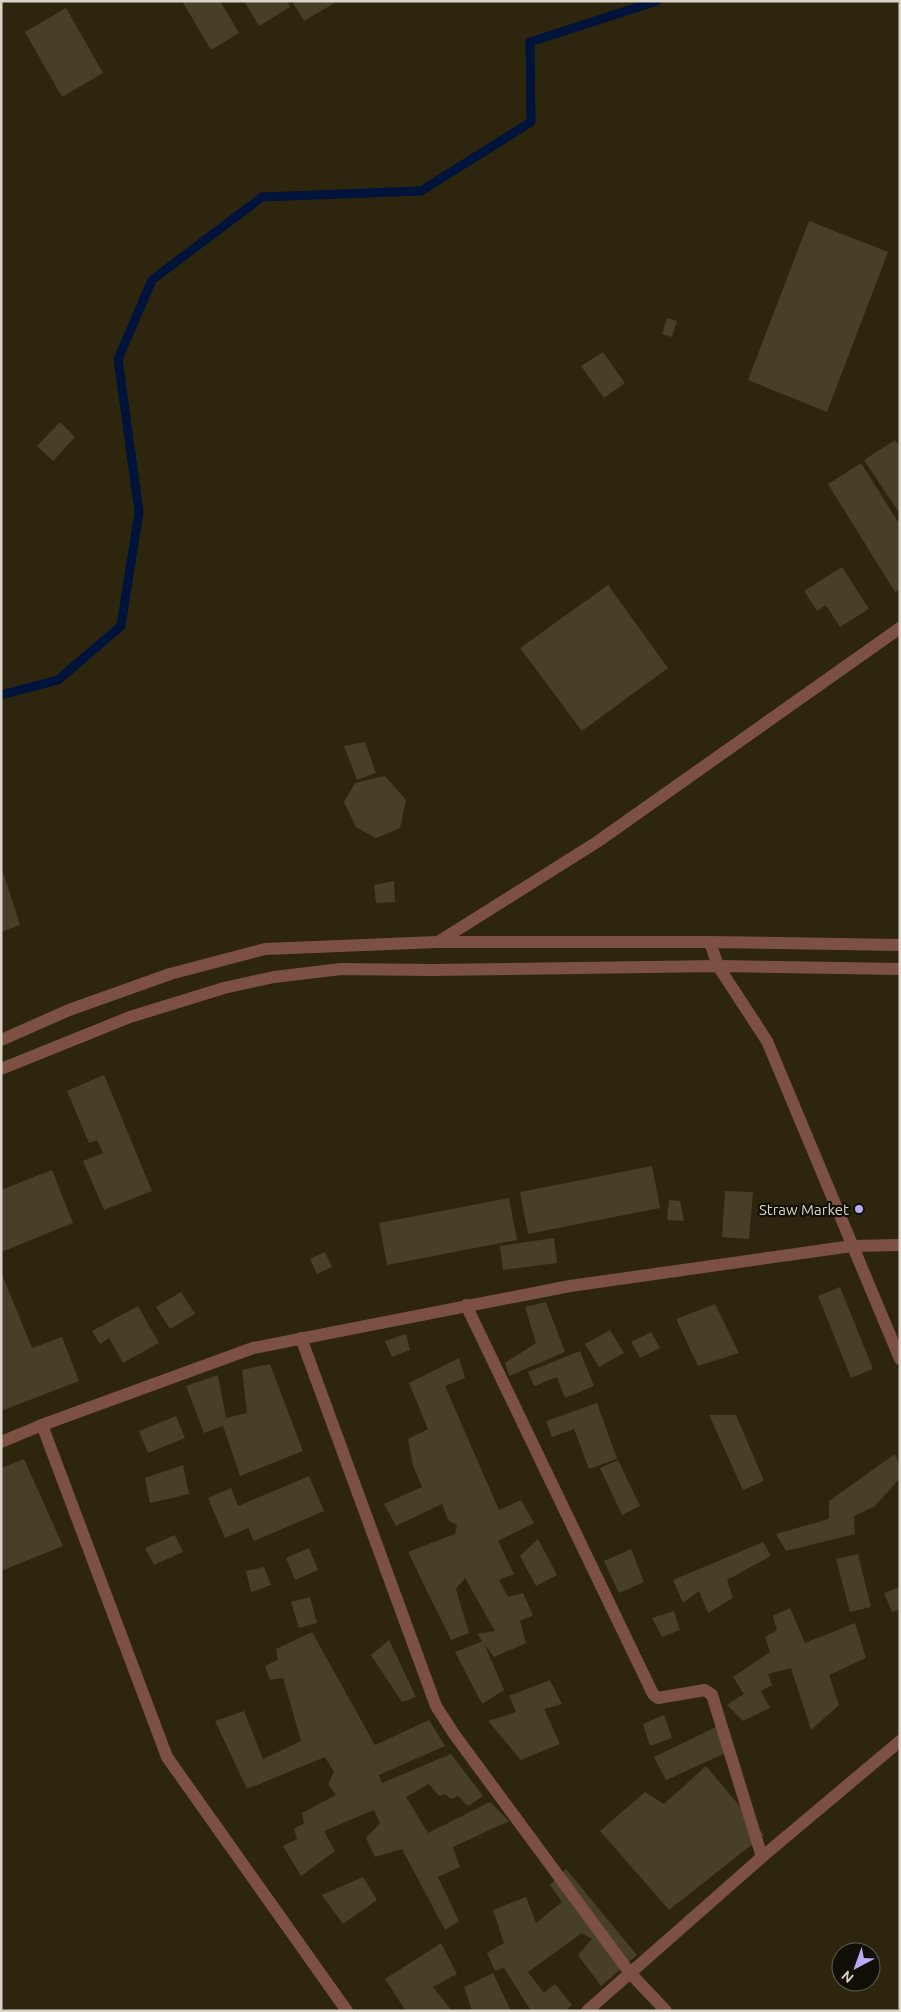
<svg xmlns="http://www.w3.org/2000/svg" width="901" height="2012" viewBox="0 0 901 2012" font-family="Ubuntu,sans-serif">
<rect width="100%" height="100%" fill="#2e250e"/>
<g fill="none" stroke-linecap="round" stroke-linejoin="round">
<path stroke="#00133b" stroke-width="9" d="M1,695L58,680L121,626L139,512L118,359L152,280L262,197L421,191L531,122L530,42L657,1"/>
</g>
<g fill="#483f28">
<path d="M182,1H220L239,33L211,50Z"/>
<path d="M244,1H287L290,7L259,26Z"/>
<path d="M292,1H338L304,21Z"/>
<path d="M66,8L103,73L62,97L25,32Z"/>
<path d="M809,221L888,252L827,412L748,380Z"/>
<path d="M667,318L677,321L672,337L662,334Z"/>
<path d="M603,352L625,383L604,398L581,366Z"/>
<path d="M60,422L75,437L53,461L37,446Z"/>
<path d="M895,440L900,447V514L864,460Z"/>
<path d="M861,463L900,525V589L895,592L828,484Z"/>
<path d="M842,567L869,609L840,627L826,605L817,611L804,591Z"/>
<path d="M608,585L668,668L582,731L520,648Z"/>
<path d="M365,742L376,773L357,780L344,746Z"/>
<path d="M385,776L406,800L400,828L376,838L356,827L344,802L355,783Z"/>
<path d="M1,866L20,925L1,932Z"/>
<path d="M394,881L395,902L376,903L374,885Z"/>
<path d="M104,1075L152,1191L104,1210L83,1161L103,1153L97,1140L89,1143L67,1091Z"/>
<path d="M652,1166L660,1208L528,1234L520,1192Z"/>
<path d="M52,1170L73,1223L1,1252V1190Z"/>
<path d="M725,1191L753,1192L749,1239L722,1237Z"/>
<path d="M509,1198L517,1240L387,1265L379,1223Z"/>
<path d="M669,1200L680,1201L684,1221L667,1220Z"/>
<path d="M554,1238L557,1263L503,1270L500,1246Z"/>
<path d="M325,1252L332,1267L317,1274L310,1259Z"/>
<path d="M1,1272L32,1348L62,1337L79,1381L1,1411Z"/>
<path d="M840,1287L873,1369L851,1378L818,1296Z"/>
<path d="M181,1292L195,1314L170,1329L156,1307Z"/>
<path d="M546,1302L565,1352L509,1376L505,1363L536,1343L525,1307Z"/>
<path d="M715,1304L739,1353L698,1366L676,1319Z"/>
<path d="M138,1306L159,1343L123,1363L109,1338L100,1344L92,1331Z"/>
<path d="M610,1330L624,1353L599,1367L585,1344Z"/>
<path d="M651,1332L660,1348L640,1358L631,1342Z"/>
<path d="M406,1334L410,1350L392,1357L385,1341Z"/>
<path d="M580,1351L594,1386L565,1398L557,1377L534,1386L528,1372Z"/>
<path d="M459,1358L465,1378L445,1386L499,1510L521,1500L534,1523L498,1541L514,1574L499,1580L508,1597L523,1593L533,1615L520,1621L526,1643L494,1657L477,1634L495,1631L465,1578L456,1589L469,1633L451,1640L408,1552L455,1534L457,1525L448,1520L442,1504L396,1526L384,1504L422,1487L413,1466L408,1439L428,1429L409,1383Z"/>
<path d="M270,1364L303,1451L240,1476L223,1426L204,1433L186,1386L218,1375L226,1418L247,1413L242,1370Z"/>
<path d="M597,1403L617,1459L589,1469L574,1429L552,1437L546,1421Z"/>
<path d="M709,1415H736L764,1481L743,1490Z"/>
<path d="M176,1416L185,1438L148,1453L139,1431Z"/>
<path d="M895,1454L900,1468V1478L875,1506L854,1516L855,1534L786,1551L776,1534L829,1519V1501Z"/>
<path d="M24,1459L63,1546L1,1571V1468Z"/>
<path d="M618,1460L640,1506L622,1515L600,1468Z"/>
<path d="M183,1465L189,1494L150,1503L145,1478Z"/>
<path d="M309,1476L324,1511L254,1541L248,1528L225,1538L208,1498L231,1488L238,1506Z"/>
<path d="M175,1535L183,1552L154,1565L145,1548Z"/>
<path d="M538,1539L557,1575L536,1586L520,1556Z"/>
<path d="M763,1542L771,1556L727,1580L733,1598L708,1613L699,1591L683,1603L673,1580Z"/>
<path d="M309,1548L318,1570L295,1580L286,1558Z"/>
<path d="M631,1549L644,1582L619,1593L604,1561Z"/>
<path d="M858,1554L871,1607L850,1612L836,1559Z"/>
<path d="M264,1567L271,1585L251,1592L246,1571Z"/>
<path d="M900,1587V1609L892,1612L884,1593Z"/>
<path d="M310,1597L317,1623L299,1628L291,1602Z"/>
<path d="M790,1608L805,1643L855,1623L866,1658L829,1675L839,1705L811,1730L791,1668L768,1674L772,1685L761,1691L770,1708L743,1721L727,1705L744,1694L733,1677L770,1652L765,1637L777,1630L773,1616Z"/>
<path d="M674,1611L680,1630L662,1637L652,1618Z"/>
<path d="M312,1632L375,1745L429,1720L445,1746L379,1775L382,1783L451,1754L483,1796L468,1806L458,1796L451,1799L445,1794L439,1796L429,1784L406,1797L428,1833L490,1802L509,1821L453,1847L460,1867L438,1877L459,1921L445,1930L402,1849L375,1857L366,1838L380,1823L374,1810L324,1831L335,1851L301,1876L283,1846L297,1839L294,1829L304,1823L302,1813L336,1795L328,1784L334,1772L325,1757L247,1789L215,1721L244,1711L263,1759L301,1741L283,1678L270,1680L265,1666L278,1660L276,1649Z"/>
<path d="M389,1640L416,1697L402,1702L371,1655Z"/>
<path d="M483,1641L504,1690L482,1704L455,1652Z"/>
<path d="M550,1680L562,1704L544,1709L560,1744L521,1760L488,1721L516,1712L509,1696Z"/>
<path d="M664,1715L672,1738L650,1746L643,1724Z"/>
<path d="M720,1725L730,1751L666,1780L654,1757Z"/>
<path d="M706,1766L764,1835L669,1910L600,1831L645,1792L664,1804Z"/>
<path d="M566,1869L637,1955L601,1986L578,1955L592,1939L582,1933L528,1972L544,1993L555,1984L572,2005L565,2011H531L504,1968L495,1971L487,1953L504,1943L493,1910L526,1897L536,1923L562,1902L550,1885Z"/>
<path d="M363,1877L377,1900L343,1924L322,1895Z"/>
<path d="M441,1943L457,1974L433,1987L452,2011H406L385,1979Z"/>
<path d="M493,1973L511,2011H472L464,1987Z"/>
</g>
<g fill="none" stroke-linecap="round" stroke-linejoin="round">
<g stroke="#7d5044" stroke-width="12">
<path d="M438,942L597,842L900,628"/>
<path d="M710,942L718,966L767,1041L900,1359"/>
<path d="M466,1305L653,1694L658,1698L705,1690L712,1695L762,1857"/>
<path d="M301,1338L436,1706L454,1734L630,1973L666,2011"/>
<path d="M42,1425L167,1757L347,2011"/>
<path d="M1,1442L42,1425L253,1348L570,1286L852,1246L900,1245"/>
<path d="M587,2011L762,1857L900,1741"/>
</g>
<g stroke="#7d5044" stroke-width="12">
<path d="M1,1040L69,1010L170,974L265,949L438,942H710L900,945"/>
<path d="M1,1069L130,1017L224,988L274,977L341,969L431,970L718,966L900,969"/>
</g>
</g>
<circle fill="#b9abf7" stroke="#120f06" stroke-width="2" cx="859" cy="1209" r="5"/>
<g text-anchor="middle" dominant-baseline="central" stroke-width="4.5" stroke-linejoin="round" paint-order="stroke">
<g font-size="15" fill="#dad4c7" stroke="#120f06" text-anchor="end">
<text x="849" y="1209">Straw Market</text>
</g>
</g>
<rect width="901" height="2012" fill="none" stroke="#dad4c7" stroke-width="5"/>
<g transform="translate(856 1967) rotate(221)"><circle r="24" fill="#120f06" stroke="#625e53"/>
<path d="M0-4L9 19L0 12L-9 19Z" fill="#b9abf7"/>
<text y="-8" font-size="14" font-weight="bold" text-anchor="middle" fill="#dad4c7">N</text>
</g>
</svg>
